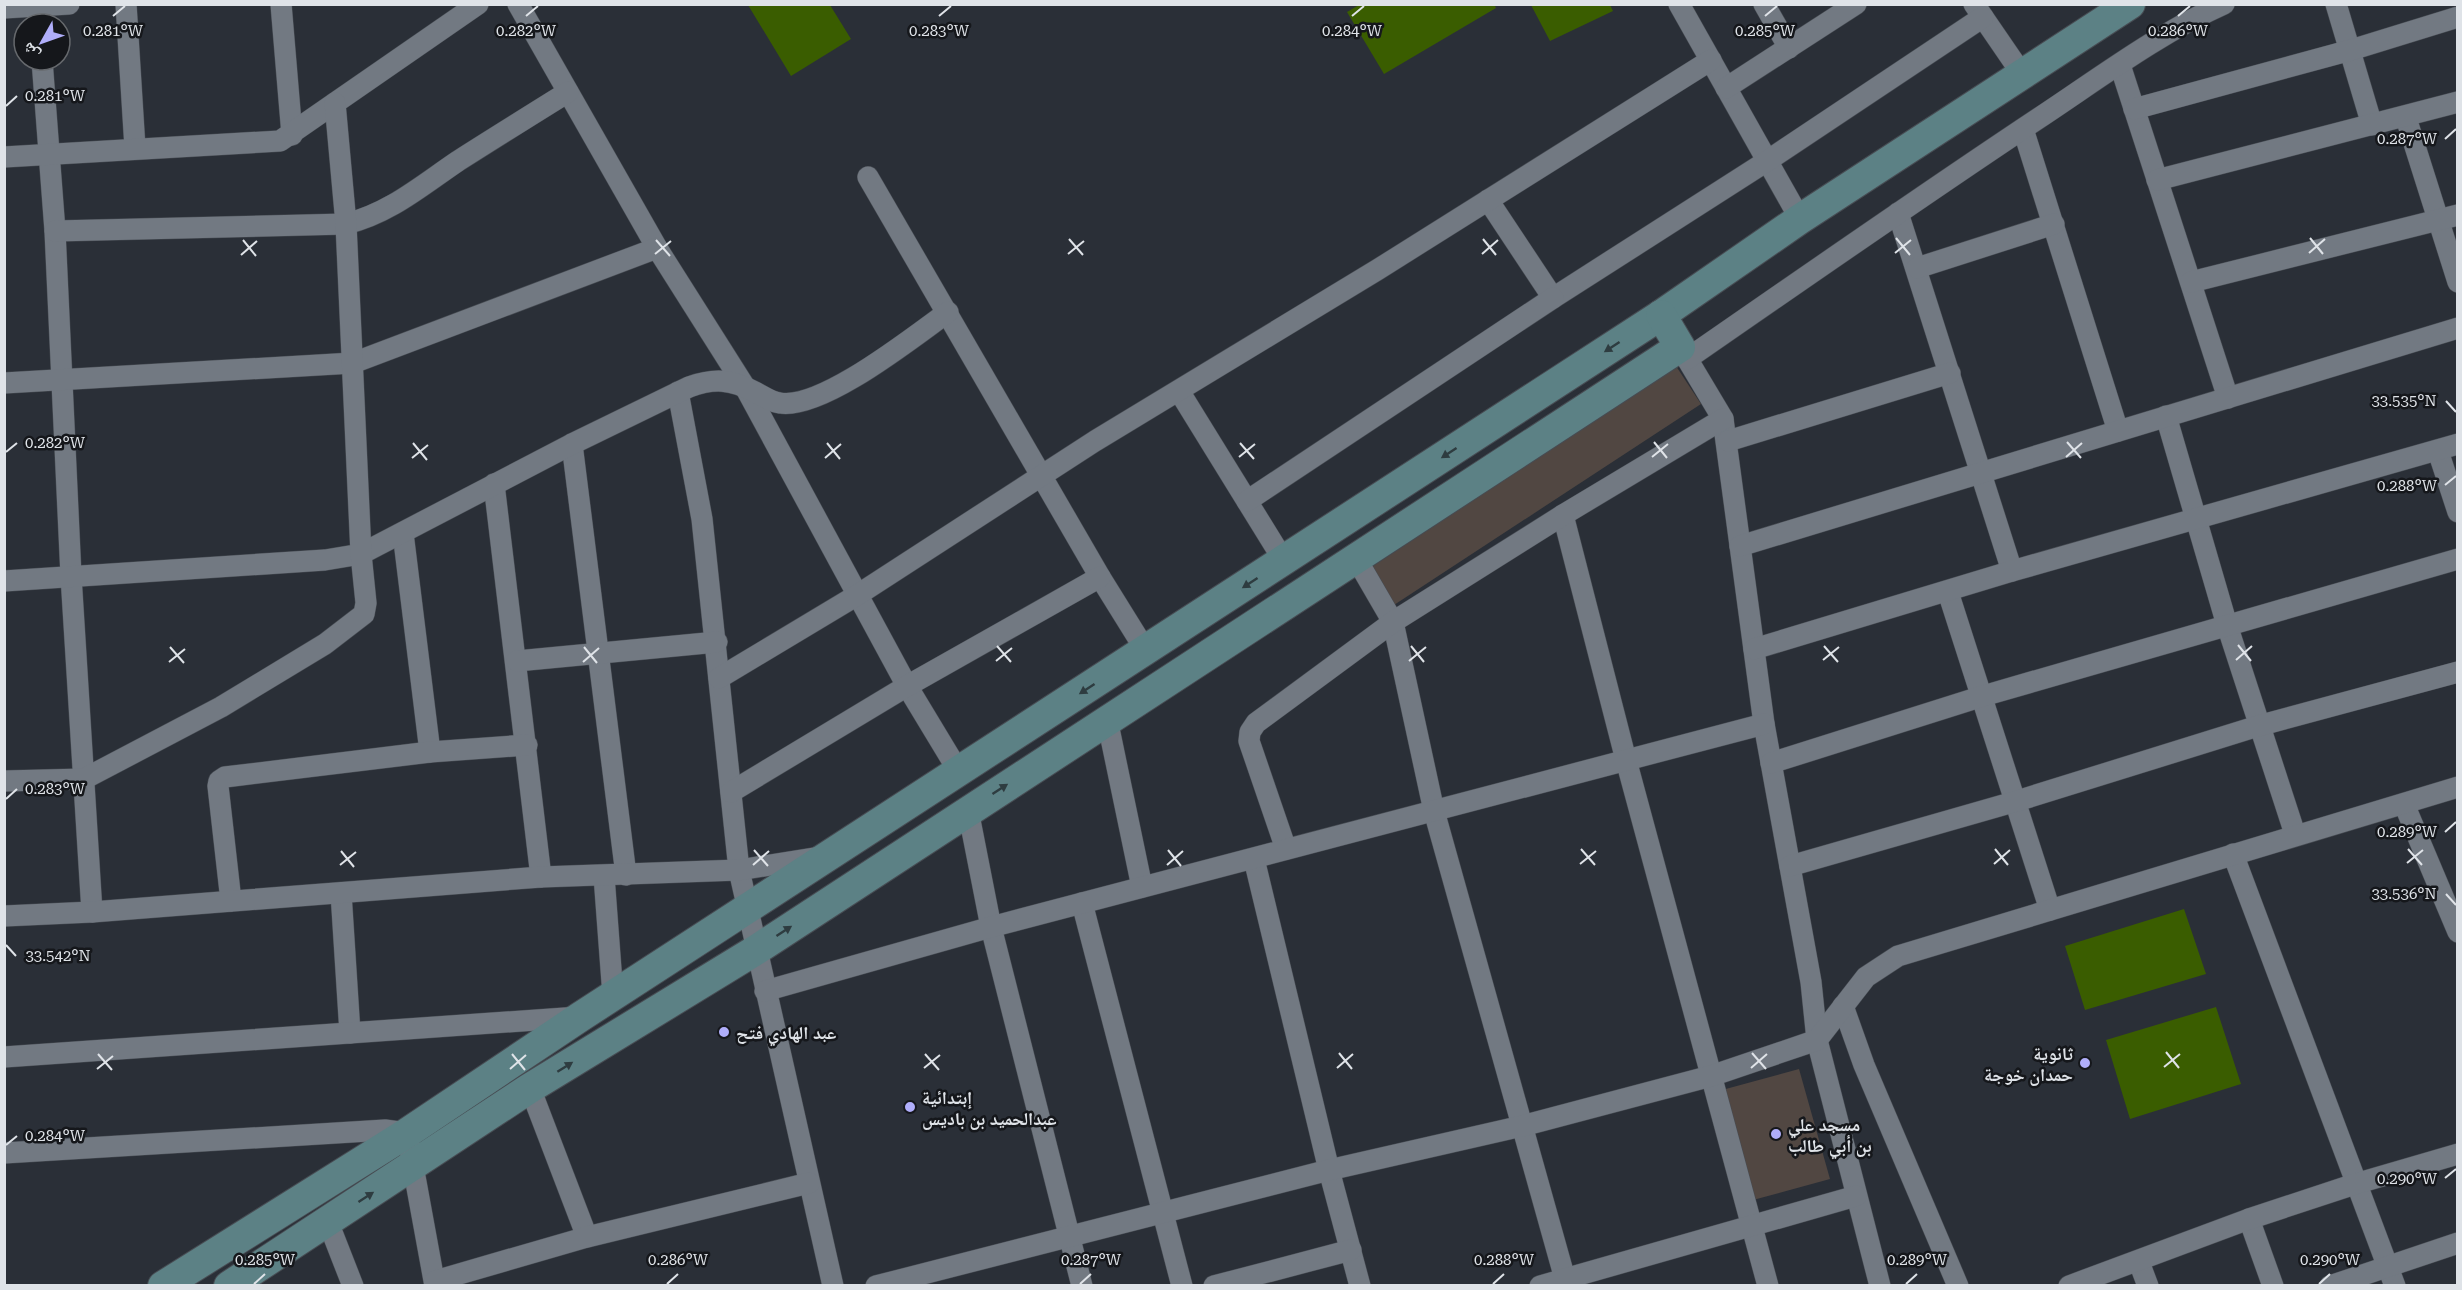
<svg xmlns="http://www.w3.org/2000/svg" width="2462" height="1290" viewBox="0 0 2462 1290" font-family="'Roboto Serif','Noto Naskh Arabic',serif">
<rect width="100%" height="100%" fill="#2a2f37"/>
<g fill="#3a5d00">
<path d="M748,5H830L851,39L791,76Z"/>
<path d="M1359,5L1494,4L1496,8L1384,74L1347,12Z"/>
<path d="M1531,5H1610L1613,11L1550,41Z"/>
<path d="M2184,909L2206,974L2085,1010L2065,946Z"/>
<path d="M2216,1007L2241,1084L2130,1119L2106,1040Z"/>
</g>
<g fill="#514742">
<path d="M1676,366L1701,404L1394,605L1370,568Z"/>
<path d="M1799,1069L1830,1179L1753,1200L1722,1090Z"/>
</g>
<g fill="none" stroke-linecap="round" stroke-linejoin="round">
<g stroke="#474c53" stroke-width="22">
<g id="minor">
<path d="M126,4L135,148"/>
<path d="M281,4L292,135"/>
<path d="M518,4L657,248L745,387L907,686L959,772"/>
<path d="M1679,4L1800,219"/>
<path d="M1764,4L1789,48"/>
<path d="M1974,4L2022,74"/>
<path d="M2336,4L2372,125"/>
<path d="M4,8L69,4"/>
<path d="M42,60L55,231L71,576L92,912"/>
<path d="M2120,65L2228,398"/>
<path d="M1726,88L1856,4"/>
<path d="M2134,109L2351,50L2458,17"/>
<path d="M2406,118L2458,282"/>
<path d="M2023,129L2118,431"/>
<path d="M4,157L280,141L478,4"/>
<path d="M868,177L1100,577L1146,651"/>
<path d="M2157,180L2458,102"/>
<path d="M1488,200L1553,298L1767,161L1983,17"/>
<path d="M1898,213L2012,571"/>
<path d="M55,231L346,224C390,213 421,186 458,161C494,138 531,115 568,92"/>
<path d="M1917,268L2054,224"/>
<path d="M2191,282L2458,215"/>
<path d="M1680,347L1723,419L1764,724L1811,982L1817,1040L1880,1286"/>
<path d="M1687,359C1804,278 1920,197 2039,118C2098,79 2159,33 2224,4"/>
<path d="M4,383L353,363L657,248"/>
<path d="M1179,391L1284,561"/>
<path d="M678,392L702,519L739,870L833,1286"/>
<path d="M2166,416L2227,625L2295,834"/>
<path d="M1728,441L1950,373"/>
<path d="M572,444L626,875"/>
<path d="M2438,451L2458,512"/>
<path d="M494,484L541,877"/>
<path d="M1247,501L1553,298"/>
<path d="M1563,515L1626,760L1768,1286"/>
<path d="M403,533L430,752"/>
<path d="M1740,546L2458,328"/>
<path d="M1357,560L1393,622L1434,811L1567,1286"/>
<path d="M4,581L325,560L361,554L572,444L689,387C714,378 731,379 755,392C763,396 771,402 780,403C822,410 913,337 948,312"/>
<path d="M1948,592L2050,910"/>
<path d="M1754,649L2012,571L2458,444"/>
<path d="M517,661L717,642"/>
<path d="M719,678L859,594L1095,441L1377,270L1711,60"/>
<path d="M1107,719L1142,887"/>
<path d="M1771,763L1983,696L2458,559"/>
<path d="M4,781L84,779L221,707L325,644L364,614L366,603L361,554L346,224L335,103"/>
<path d="M731,792L907,686L1100,577"/>
<path d="M2404,804L2458,932"/>
<path d="M968,810L991,927L1082,1286"/>
<path d="M1286,849L1249,741L1250,732L1256,723L1393,622L1563,515L1723,419"/>
<path d="M2233,854L2395,1286"/>
<path d="M1254,859L1329,1170L1360,1286"/>
<path d="M1790,866L2017,801L2258,726L2458,672"/>
<path d="M604,876L613,996"/>
<path d="M341,893L350,1033"/>
<path d="M231,901L218,786L219,781L225,777L430,752L527,745"/>
<path d="M1082,903L1182,1286"/>
<path d="M4,916L92,912L541,877L739,870L820,857"/>
<path d="M765,991L991,927L1764,724"/>
<path d="M1843,1006L1864,1065L1958,1286"/>
<path d="M4,1057L579,1017"/>
<path d="M530,1088L587,1237"/>
<path d="M4,1153L385,1130L407,1133L435,1286"/>
<path d="M2249,1219L2273,1286"/>
<path d="M328,1222L353,1286"/>
<path d="M2139,1262L2148,1286"/>
<path d="M435,1281L587,1237L809,1183"/>
<path d="M876,1286L1329,1170L1522,1126L1711,1076L1817,1040L1866,977L1898,956L2458,787"/>
<path d="M1214,1286L1351,1250"/>
<path d="M1540,1286L1856,1196"/>
<path d="M2069,1286L2249,1219L2355,1184L2458,1154"/>
<path d="M2330,1286L2458,1243"/>
</g>
</g>
<g stroke="#474c53" stroke-width="32">
<g id="secondary">
<path d="M163,1286L407,1133L580,1017L1661,315L1800,219L2130,4"/>
<path d="M229,1286L530,1088L756,950L1680,347L1661,315"/>
</g>
</g>
<use href="#minor" stroke="#727982" stroke-width="21"/>
<use href="#secondary" stroke="#5c8185" stroke-width="30"/>
</g>
<defs><path id="oneway-solid" d="M-6-.8H1V-3.2L6.5 0L1 3.2V.8H-6Z" transform="scale(1.5)"/></defs>
<g fill="#2e3c40">
<use href="#oneway-solid" transform="translate(1612 347) rotate(147)"/>
<use href="#oneway-solid" transform="translate(1449 453) rotate(147)"/>
<use href="#oneway-solid" transform="translate(1250 583) rotate(147)"/>
<use href="#oneway-solid" transform="translate(1087 689) rotate(147)"/>
<use href="#oneway-solid" transform="translate(1000 789) rotate(-33)"/>
<use href="#oneway-solid" transform="translate(784 931) rotate(-33)"/>
<use href="#oneway-solid" transform="translate(565 1067) rotate(-32)"/>
<use href="#oneway-solid" transform="translate(366 1197) rotate(-33)"/>
</g>
<path fill="none" stroke="#dfe3e8" stroke-width="2" d="M113,16L125,6M526,16L538,6M939,16L951,6M1352,16L1364,6M1765,16L1777,6M2178,16L2190,6M6,106L17,96M2445,139L2456,129M1896,238L1910,255M2310,238L2323,254M1069,239L1083,255M1483,239L1496,255M243,240L256,256M656,240L670,256M1895,253L1911,240M2309,253L2325,239M655,254L671,241M1068,254L1084,241M1482,254L1498,240M241,255L257,241M2446,401L2456,412M1654,442L1667,458M2067,442L2081,458M413,443L427,460M827,443L840,459M1240,443L1254,459M6,452L17,443M1239,457L1255,444M1652,457L1668,444M2066,457L2082,443M412,458L428,445M825,458L841,444M2445,485L2456,476M2238,645L2251,661M997,646L1011,662M1411,646L1424,662M1824,646L1838,662M170,647L184,663M584,647L597,663M1823,660L1839,647M2236,660L2252,646M996,661L1012,648M1409,661L1426,647M169,662L185,649M583,662L599,648M6,799L17,789M2445,832L2456,822M1581,849L1595,865M1995,849L2008,865M2408,849L2422,865M754,850L768,866M1168,850L1181,866M341,851L354,867M2407,863L2423,850M1580,864L1596,851M1994,864L2010,850M340,865L356,852M753,865L769,851M1167,865L1183,851M2446,894L2456,905M6,945L16,956M2166,1052L2179,1068M1339,1053L1352,1069M1752,1053L1766,1069M98,1054L112,1070M512,1054L525,1070M925,1054L939,1070M2164,1067L2180,1054M924,1068L940,1055M1337,1068L1353,1054M1751,1068L1767,1054M97,1069L113,1056M510,1069L526,1055M6,1145L17,1136M2445,1178L2456,1169M254,1284L265,1274M667,1284L678,1274M1080,1284L1091,1274M1493,1284L1504,1274M1906,1284L1917,1274M2319,1284L2330,1274"/>
<g fill="#b0aefa" stroke="#15171b" stroke-width="2">
<circle cx="724" cy="1032" r="6"/>
<circle cx="2085" cy="1063" r="6"/>
<circle cx="910" cy="1107" r="6"/>
<circle cx="1776" cy="1134" r="6"/>
</g>
<g text-anchor="middle" dominant-baseline="central" stroke-width="5" stroke-linejoin="round" paint-order="stroke">
<g font-size="18" font-weight="bold" fill="#dfe3e8" stroke="#15171b" text-anchor="start">
<text x="736" y="1032">عبد الهادي فتح</text>
<text x="2073" y="1053" text-anchor="end">ثانوية<tspan x="2073" dy="21">حمدان خوجة</tspan></text>
<text x="922" y="1097">إبتدائية<tspan x="922" dy="21">عبدالحميد بن باديس</tspan></text>
<text x="1788" y="1124">مسجد علي<tspan x="1788" dy="21">بن أبي طالب</tspan></text>
</g>
</g>
<g font-size="15" text-anchor="middle" fill="#dfe3e8" stroke="#15171b" stroke-width="5" stroke-linejoin="round" paint-order="stroke">
<text x="1352" y="36">0.284°W</text>
<text x="113" y="36">0.281°W</text>
<text x="526" y="36">0.282°W</text>
<text x="939" y="36">0.283°W</text>
<text x="1765" y="36">0.285°W</text>
<text x="2178" y="36">0.286°W</text>
<text x="55" y="101">0.281°W</text>
<text x="2407" y="144">0.287°W</text>
<text x="2404" y="406">33.535°N</text>
<text x="55" y="448">0.282°W</text>
<text x="2407" y="491">0.288°W</text>
<text x="55" y="794">0.283°W</text>
<text x="2407" y="837">0.289°W</text>
<text x="2404" y="899">33.536°N</text>
<text x="58" y="961">33.542°N</text>
<text x="55" y="1141">0.284°W</text>
<text x="2407" y="1184">0.290°W</text>
<text x="265" y="1265">0.285°W</text>
<text x="678" y="1265">0.286°W</text>
<text x="1091" y="1265">0.287°W</text>
<text x="1504" y="1265">0.288°W</text>
<text x="1917" y="1265">0.289°W</text>
<text x="2330" y="1265">0.290°W</text>
</g>
<rect width="2462" height="1290" fill="none" stroke="#dfe3e8" stroke-width="12"/>
<g transform="translate(42 42) rotate(230)"><circle r="28" fill="#15171b" stroke="#66696d" stroke-width="1.5"/>
<path d="M0-4.5L10 22L0 15L-10 22Z" fill="#b0aefa"/>
<text y="-9" font-size="16" font-weight="bold" text-anchor="middle" fill="#dfe3e8">ش</text>
</g>
</svg>
